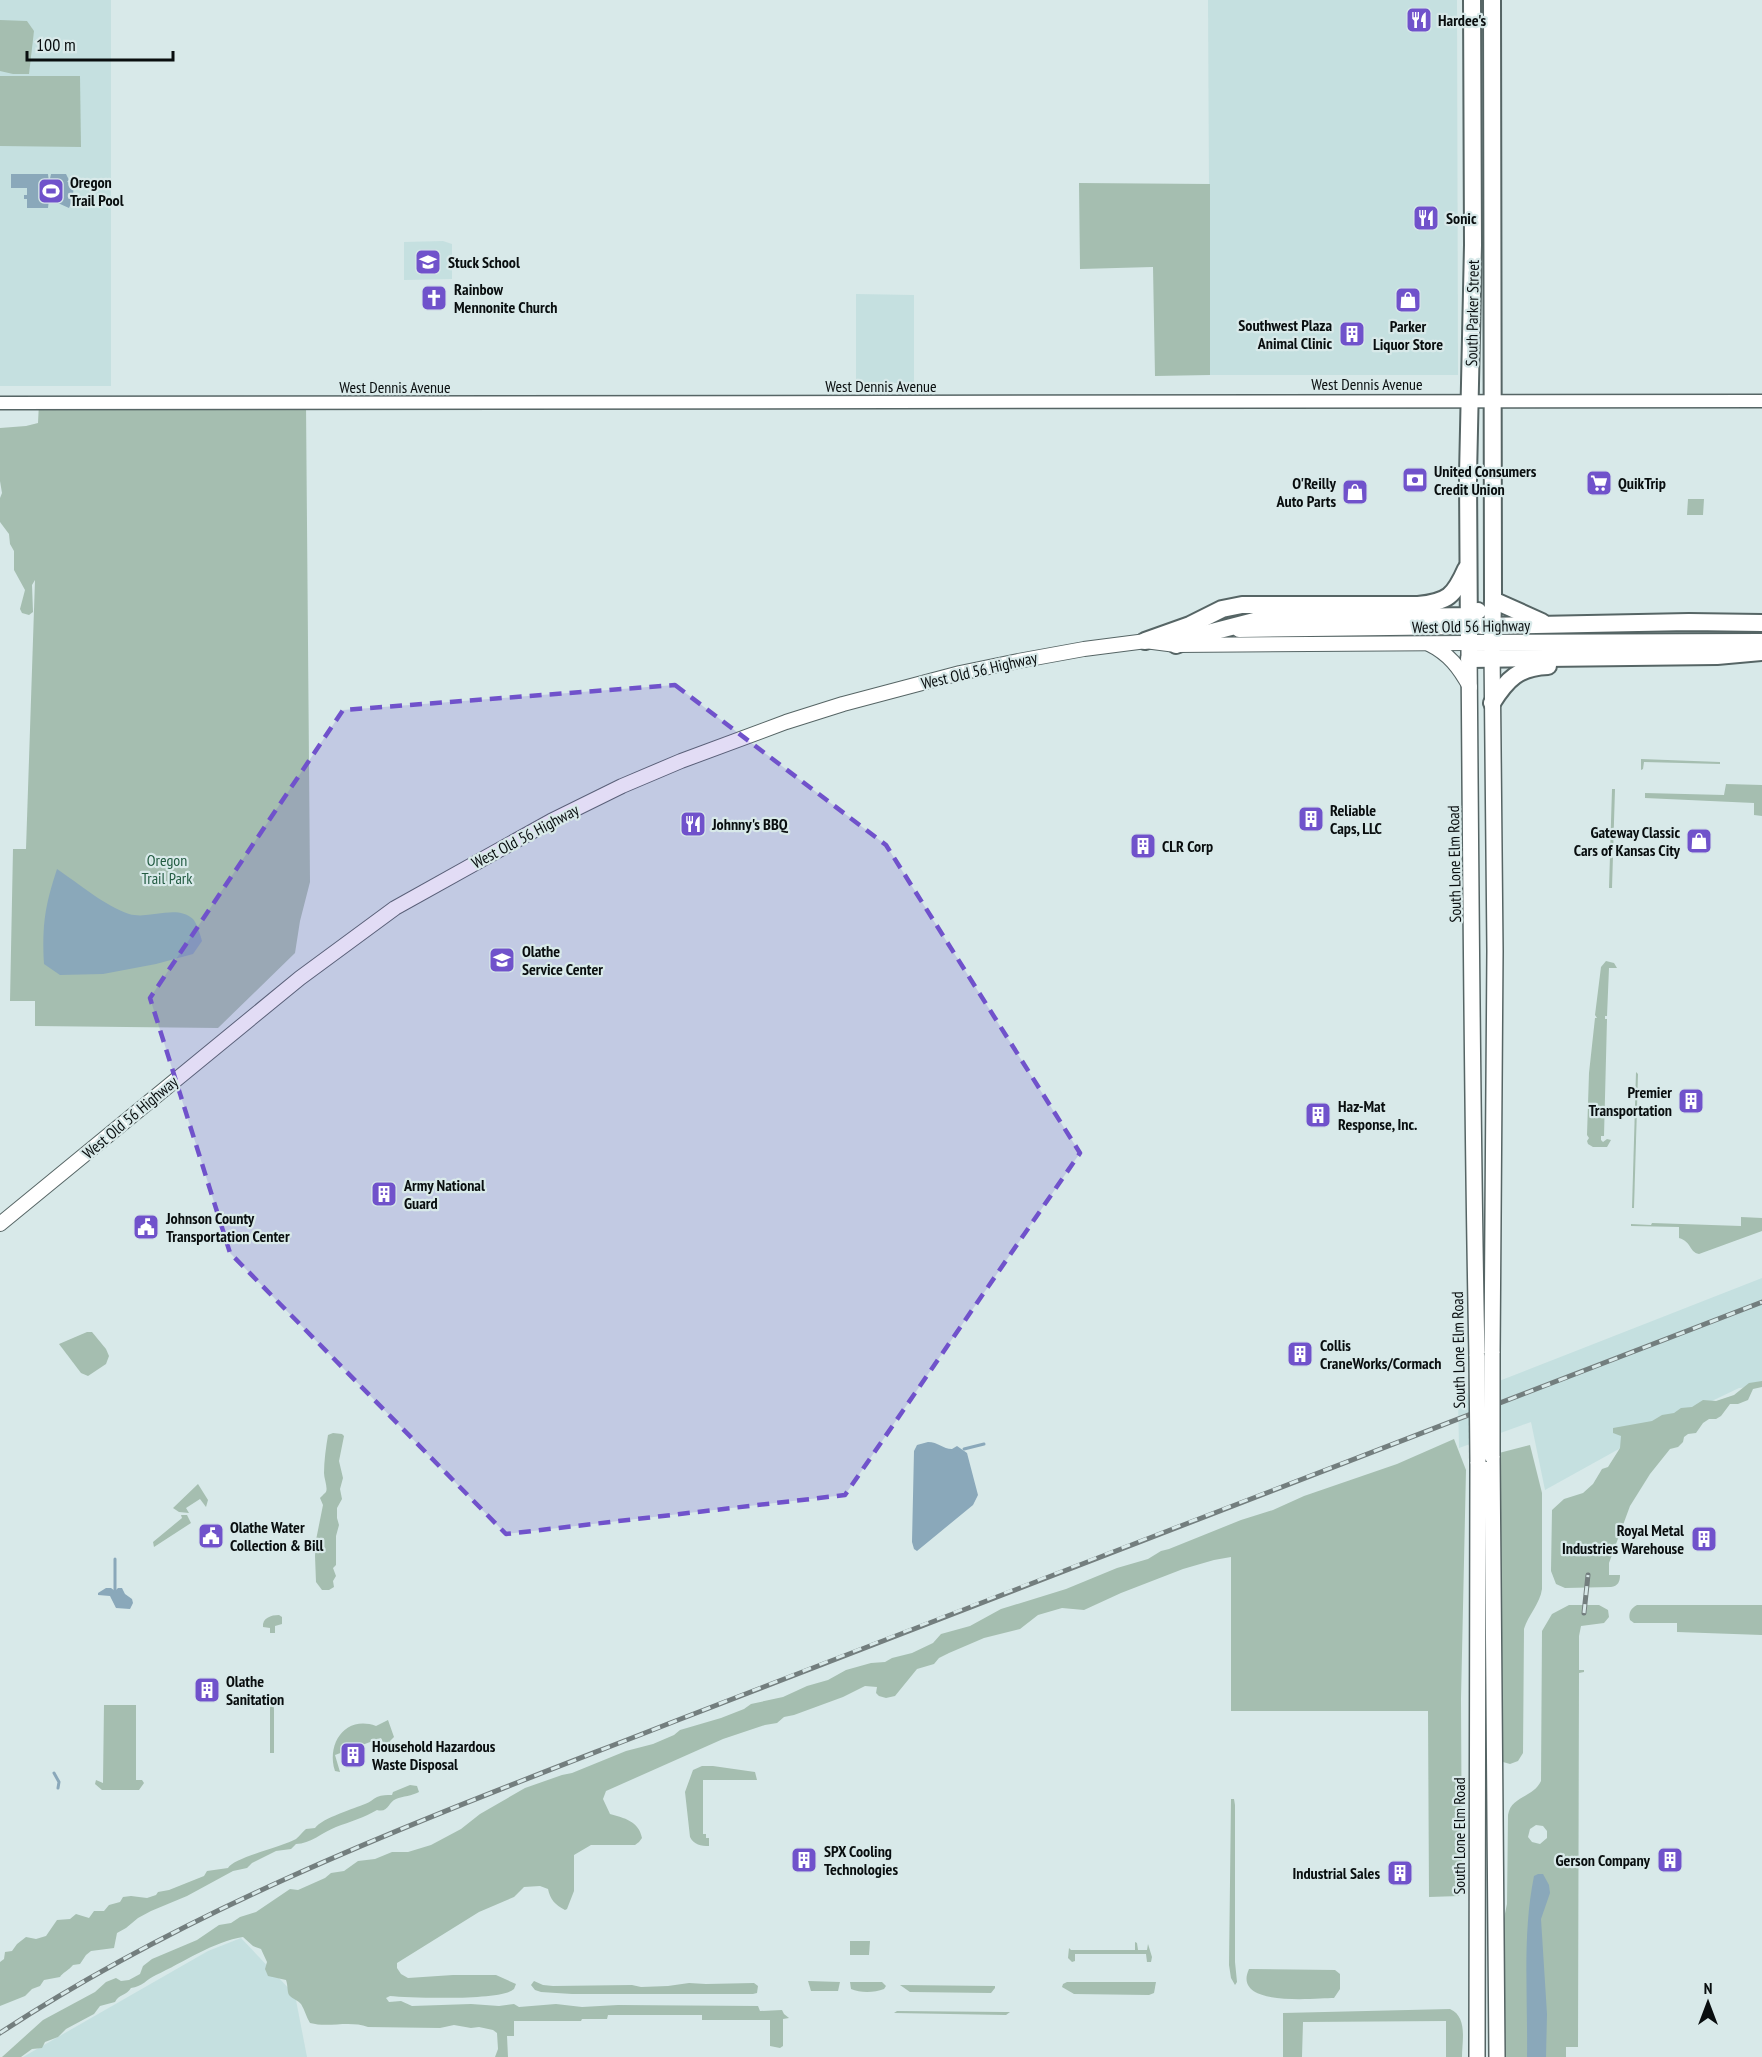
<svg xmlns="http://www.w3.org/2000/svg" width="1762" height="2057" viewBox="0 0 1762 2057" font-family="'PT Sans Narrow',sans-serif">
<rect width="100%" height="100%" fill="#d8e9e9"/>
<g fill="#c5e0e0">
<rect x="0" y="0" width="111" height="386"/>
<path d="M1208,0H1457L1458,375H1210Z"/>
<path d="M443,241L452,244V279L404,280V242Z"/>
<path d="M856,294L914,295V383H856Z"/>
<path d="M1762,1278V1386L1739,1388L1664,1424L1545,1490L1531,1422L1459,1448L1458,1397Z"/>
<path d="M241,1938L295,1995L307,2057H23L208,1951Z"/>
</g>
<g fill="#a5beb0" fill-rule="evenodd">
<path d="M0,20L27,21L34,31L29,74H13L0,71Z"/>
<path d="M0,76H80L81,147L0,146Z"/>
<path d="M1079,183L1210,184V375L1155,376L1153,267L1080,269Z"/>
<path d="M39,403L306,404L310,882L300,921L295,953L218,1028L35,1026V1001H10L13,849H26L35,580L32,585L33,612L29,615L22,613L20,609L25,590L14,570V551L10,544L9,534L0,522V498L2,493L0,481V428L26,426L38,423Z"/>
<path d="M1688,499H1704L1703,515H1687Z"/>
<path d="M1641,759L1720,762V764L1644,762L1643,769L1641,770Z"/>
<path d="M1726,784L1762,785V816L1754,815V803L1645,798V793L1724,795Z"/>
<path d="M1612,789H1615L1612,888H1609Z"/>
<path d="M1606,961L1614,963L1617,968H1609L1607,1016H1605V1019H1607L1604,1136H1601V1140L1603,1142L1607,1139L1611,1140L1607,1147H1593L1588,1144L1587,1141L1589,1138L1587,1135L1589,1073L1595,1018H1597L1595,1015L1601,967Z"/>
<path d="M1636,1072L1638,1074L1634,1208H1632Z"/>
<path d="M1741,1217L1762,1218V1231L1699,1254C1689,1252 1692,1242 1679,1238V1227L1631,1226V1224L1651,1225L1652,1223L1741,1226Z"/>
<path d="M87,1332H92L106,1349L109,1356L106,1364L88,1376L81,1373L59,1344Z"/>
<path d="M1762,1381V1387L1753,1389L1748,1400L1738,1404H1730L1721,1416L1716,1419H1709L1703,1423L1696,1433L1688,1434L1684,1437L1683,1442L1678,1447L1670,1449L1650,1474L1630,1506L1609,1563V1575H1620C1620,1582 1618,1586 1611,1587L1565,1588L1556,1584L1551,1571L1552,1510L1564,1499L1583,1493L1593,1484L1602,1469L1608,1467L1620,1448L1621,1436L1613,1433V1428L1652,1421L1662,1415L1674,1413L1681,1408L1692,1407L1703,1400L1716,1401L1734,1395L1749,1383Z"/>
<path d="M333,1433L342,1434L344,1436L339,1461L343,1478L340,1489L342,1499L337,1508V1518L339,1525L336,1536V1565L333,1568L336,1576L333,1581L334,1587L329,1590H322L316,1582L315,1556L316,1540L323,1505L320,1498C321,1497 325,1493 326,1492C328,1487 324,1479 324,1473C324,1461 326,1447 328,1435Z"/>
<path d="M1454,1439L1466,1470L1461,1699L1462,1885L1459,1896L1429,1897L1428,1711H1231V1557L1214,1560L1183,1569L1121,1593L1084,1610L1062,1608L1038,1615L1020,1629L984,1638L949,1653L939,1658L934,1664L917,1669L895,1696L886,1698L879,1696L876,1693L877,1687L865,1686L843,1697L794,1715L784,1717L777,1723L765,1725L723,1739L606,1791L603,1799L610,1814C624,1818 639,1821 642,1838L639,1842L635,1845H591L574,1855V1891L567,1909L565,1910C555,1905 550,1899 548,1889L540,1886L524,1887L514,1897L479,1912L397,1963V1968L401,1974L408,1978L453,1975H496L516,1984L514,1989C501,2001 411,1998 390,1996L386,1998L389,2002L401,2001L412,2006L471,2004L499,2006L514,2004L519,2007L556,2004L582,2007L618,2005L758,2006L760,2011L782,2010L784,2014L789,2018L783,2019V2046L780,2048L770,2046V2020H702V2015H608L607,2019H582L581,2021H514V2036H507L508,2057H495L498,2049L497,2033L493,2030L479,2027L471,2028L454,2025L440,2028L368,2027C349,2020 329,2028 310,2023C306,2017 305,2010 301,2004C298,2000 292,1999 289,1995C287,1991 288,1985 286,1980L268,1976L265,1969L267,1962L261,1949L253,1946L243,1937C215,1941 182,1963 156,1975C147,1979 142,1987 131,1988C127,1995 118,1995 115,2002L100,2006L94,2014L66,2029L58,2037L45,2042L42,2048L32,2049L21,2057H2L43,2020L95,1992L106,1982L116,1978L121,1981L129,1980L140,1974L143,1966L152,1959L197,1940L219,1925L231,1923L240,1917L256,1912L290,1889L298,1890L325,1878L331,1873L344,1871L358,1861L375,1859L392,1852H408L431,1845L461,1829L480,1814L525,1788L562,1775L572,1773L626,1751L653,1744L674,1735L680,1730L721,1718L744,1709L751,1704L783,1697L807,1686L828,1680L846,1670L871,1663L885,1662L892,1658L912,1653L933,1643L941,1634L970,1626L1001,1609L1066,1589L1117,1568L1148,1559L1161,1551L1169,1549L1241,1520L1273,1510L1304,1496L1397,1464Z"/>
<path d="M1530,1445L1542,1493V1589C1540,1604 1528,1615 1524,1629L1523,1753L1518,1761L1510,1764L1503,1762L1501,1755L1499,1453Z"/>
<path d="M198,1484L208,1500L206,1507L200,1499L186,1508L189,1513L179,1512L173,1508Z"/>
<path d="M181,1515H187L191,1523L154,1547L153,1542L182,1518Z"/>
<path d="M1569,1605H1583L1582,1613L1586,1614L1587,1605H1599L1608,1610L1609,1617L1604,1623L1581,1626L1579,1636V1670H1584V1672L1579,1673L1578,2047H1566V2057H1503V1923L1507,1904L1508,1815C1511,1796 1533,1798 1541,1781L1542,1631L1552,1614ZM1536,1825L1543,1826L1547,1831V1838L1540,1844L1532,1842L1528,1837L1530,1829Z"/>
<path d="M1637,1605H1762V1635L1677,1632V1623H1634L1630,1620C1628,1613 1631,1608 1637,1605Z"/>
<path d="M279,1615L282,1617V1624L275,1626V1633H270V1628L263,1627C262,1618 271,1615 279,1615Z"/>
<rect x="270" y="1697" width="4" height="56"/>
<path d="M104,1705H136V1780H142L144,1783L139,1790H102L95,1784L96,1780L103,1783Z"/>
<path d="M388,1720L394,1737L390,1741L391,1745L385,1747L381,1738L335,1755L340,1772L335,1771C326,1743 346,1715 376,1726Z"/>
<path d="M713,1766L755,1772L757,1780H703V1834H706V1838H709V1846C701,1846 694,1845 690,1837L685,1792L693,1770L702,1766Z"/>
<path d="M410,1785L417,1786L419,1792C412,1796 403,1796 396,1799C388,1802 389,1813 377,1810C365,1817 350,1822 336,1827C323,1832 310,1844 296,1844L291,1849L276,1851L252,1863L247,1868L233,1871L187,1896L151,1911L138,1918L126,1928L117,1933L114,1948L91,1951L86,1955L80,1964L73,1965C69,1970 62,1973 60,1977L44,1980L40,1986L32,1989L25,1996L0,2006V1962L4,1959L5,1952L12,1951L17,1944L26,1937L36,1939L46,1936L57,1920L70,1919L76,1914L89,1918L94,1911H104L109,1905L120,1902L123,1897L131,1896L147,1898L156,1895L158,1892L169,1890L204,1876L207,1871L228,1868C233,1858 284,1846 296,1839C300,1836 302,1832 306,1829L315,1828C322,1818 356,1808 365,1804C369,1803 373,1799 377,1797C382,1795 387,1795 392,1795L393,1792Z"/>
<path d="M1231,1799H1234L1235,1805V1962L1237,1982L1235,1985L1231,1978L1229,1965Z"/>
<path d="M850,1941H870L869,1955H850Z"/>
<path d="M1135,1942L1137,1943L1138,1950H1147L1148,1944L1152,1957L1151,1962H1147L1146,1954H1075V1961L1072,1962L1068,1958L1069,1948L1071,1950H1135Z"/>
<path d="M1249,1969L1335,1970L1340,1974V1989L1334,1998C1316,1998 1231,2008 1249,1969Z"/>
<path d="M534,1981L543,1985L553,1986L632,1985L641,1987L668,1986L689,1983L706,1984L754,1983L758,1986L757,1993L753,1994H572L541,1992L535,1990L531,1985Z"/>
<path d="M808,1981L840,1982L838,1991H811Z"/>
<path d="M850,1982H882L886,1986L884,1989C874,1993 860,1993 851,1989Z"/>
<path d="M1067,1982H1156L1154,1993L1149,1995L1074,1994L1062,1987L1063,1984Z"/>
<path d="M900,1985L995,1986V1988L991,1993L910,1992Z"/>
<path d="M1450,2009C1468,2017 1462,2041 1462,2057H1446V2021L1303,2022L1302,2057H1283V2013Z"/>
<path d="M897,2011L1005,2012H1010L1006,2015L894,2013Z"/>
</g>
<g fill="#8aa8ba">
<path d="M11,174H48L49,183L51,174H66L69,180L67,182L73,183C74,192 73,200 69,208L49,199L48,208H27V199H24V195H27V188H11Z"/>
<path d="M57,869C78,883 105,906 129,914C150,920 176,904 193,919C197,924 200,934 202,941L193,954L156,964L103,974L60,975L44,964C42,924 45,906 57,869Z"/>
<path d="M928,1442C938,1442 943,1449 952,1449L957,1446L967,1453L978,1495L973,1505L917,1551L914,1549L912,1542L914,1451L917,1445Z"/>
<path d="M106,1588H111L115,1591L118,1588H122L125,1594L132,1599L133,1603L130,1609L116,1608L110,1596L98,1595V1593Z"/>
<path d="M1538,1874H1543L1549,1885L1550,1893L1541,1919L1547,2014L1546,2057H1527C1528,1997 1522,1935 1534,1876Z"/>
</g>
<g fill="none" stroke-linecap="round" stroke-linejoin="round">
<g stroke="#8aa8ba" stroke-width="3">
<path d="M964,1449L984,1444"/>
<path d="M115,1559V1591"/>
<path d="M54,1773L59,1782L58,1788"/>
</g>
<g stroke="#566565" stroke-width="15">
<path id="tertiary" d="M0,403L1762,401"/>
</g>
<g stroke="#566565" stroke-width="16">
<g id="secondary">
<path d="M1239,630L1469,627"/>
<path d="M1145,641L1176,645L1469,643"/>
<path d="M1429,644C1449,654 1459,667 1470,687"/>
<path d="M0,1224L300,978L395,908L551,821L622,786L681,761L786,722L843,704L960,673L1018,661L1084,649L1154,640"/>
</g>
</g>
<g stroke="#566565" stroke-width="18">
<g id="primary">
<path d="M1492,648L1495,951L1492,1353"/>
<path d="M1469,649C1471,884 1472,1120 1477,1356"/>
<path d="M1492,1456L1497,2057"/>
<path d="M1477,2057L1478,1462"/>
</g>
</g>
<g stroke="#566565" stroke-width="20">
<g id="trunk">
<path d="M1472,0L1473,245L1468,476L1469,643L1762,642"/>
<path d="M1493,600L1542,622"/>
<path d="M1482,626L1689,622L1762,623"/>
<path d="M1145,641L1190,625L1222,609L1242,605H1418C1448,602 1454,596 1466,569"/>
<path d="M1492,643L1493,600L1492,0"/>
<path d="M1176,645L1208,633L1262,619L1469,616L1478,611"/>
<path d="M1469,659L1717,656L1762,652"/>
<path d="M1492,703C1507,679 1519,667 1548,666"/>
</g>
</g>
<use href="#tertiary" stroke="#fff" stroke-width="12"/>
<use href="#secondary" stroke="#fff" stroke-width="14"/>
<use href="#primary" stroke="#fff" stroke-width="15"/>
<use href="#trunk" stroke="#fff" stroke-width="16"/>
<g stroke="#737e7e" stroke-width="5">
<g id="rail">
<path d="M1584,1613L1588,1575"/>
<path d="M0,2033C210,1895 446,1811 678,1720C1039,1578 1401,1442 1762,1302"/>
</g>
</g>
<use href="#rail" stroke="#d8e9e9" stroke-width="3" stroke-dasharray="9" stroke-linecap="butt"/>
<g stroke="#566565" stroke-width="18" stroke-linecap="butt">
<g id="primary-bridge">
<path d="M1477,1356L1478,1462"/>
<path d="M1492,1456V1353"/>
</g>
</g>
<use href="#primary-bridge" stroke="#fff" stroke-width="15"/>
</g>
<path fill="#7052cb" fill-opacity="0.2" stroke="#7052cb" stroke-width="4.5" stroke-dasharray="12 8" stroke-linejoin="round" d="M675,685L886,845L1080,1153L845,1495L506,1534L230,1253L150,998L343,710Z"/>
<defs>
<g id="restaurant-square" transform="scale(1.35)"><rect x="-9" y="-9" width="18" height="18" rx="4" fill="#7052cb" stroke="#d8e9e9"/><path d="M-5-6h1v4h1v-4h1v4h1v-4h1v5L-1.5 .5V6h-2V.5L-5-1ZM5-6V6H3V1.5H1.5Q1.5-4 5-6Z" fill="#fff"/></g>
<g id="stadium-square" transform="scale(1.35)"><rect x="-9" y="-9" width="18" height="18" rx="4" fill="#7052cb" stroke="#d8e9e9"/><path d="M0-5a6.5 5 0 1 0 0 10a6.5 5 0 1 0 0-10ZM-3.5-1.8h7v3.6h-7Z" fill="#fff"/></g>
<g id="school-square" transform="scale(1.35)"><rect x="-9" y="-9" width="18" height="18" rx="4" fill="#7052cb" stroke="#d8e9e9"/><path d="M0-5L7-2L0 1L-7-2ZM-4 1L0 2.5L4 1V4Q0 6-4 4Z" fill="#fff"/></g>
<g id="church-square" transform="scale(1.35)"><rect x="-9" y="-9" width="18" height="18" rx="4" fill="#7052cb" stroke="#d8e9e9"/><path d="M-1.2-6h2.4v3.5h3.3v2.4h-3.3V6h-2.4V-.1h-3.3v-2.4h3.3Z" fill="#fff"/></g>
<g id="shop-square" transform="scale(1.35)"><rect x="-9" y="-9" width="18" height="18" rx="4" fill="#7052cb" stroke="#d8e9e9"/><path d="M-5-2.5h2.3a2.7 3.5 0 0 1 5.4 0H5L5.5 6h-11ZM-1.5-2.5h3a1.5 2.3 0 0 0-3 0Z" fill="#fff"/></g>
<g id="building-square" transform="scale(1.35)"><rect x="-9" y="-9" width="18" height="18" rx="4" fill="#7052cb" stroke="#d8e9e9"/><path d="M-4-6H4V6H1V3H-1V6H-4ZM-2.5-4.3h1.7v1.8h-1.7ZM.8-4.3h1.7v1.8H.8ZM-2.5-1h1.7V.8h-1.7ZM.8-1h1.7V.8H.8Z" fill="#fff"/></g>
<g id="bank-square" transform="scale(1.35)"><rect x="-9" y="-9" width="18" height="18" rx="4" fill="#7052cb" stroke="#d8e9e9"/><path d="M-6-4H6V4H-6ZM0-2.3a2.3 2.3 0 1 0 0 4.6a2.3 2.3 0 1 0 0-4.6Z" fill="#fff"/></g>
<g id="supermarket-square" transform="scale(1.35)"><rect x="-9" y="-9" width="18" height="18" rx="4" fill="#7052cb" stroke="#d8e9e9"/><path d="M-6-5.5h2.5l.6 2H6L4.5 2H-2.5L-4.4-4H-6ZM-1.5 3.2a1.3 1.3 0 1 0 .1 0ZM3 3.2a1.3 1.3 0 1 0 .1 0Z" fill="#fff"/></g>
<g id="civic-square" transform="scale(1.35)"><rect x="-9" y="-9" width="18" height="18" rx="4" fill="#7052cb" stroke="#d8e9e9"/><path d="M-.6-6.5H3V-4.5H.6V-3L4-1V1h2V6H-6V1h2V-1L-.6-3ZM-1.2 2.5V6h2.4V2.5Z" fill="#fff"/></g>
</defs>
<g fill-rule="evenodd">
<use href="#restaurant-square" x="1419" y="20"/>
<use href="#stadium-square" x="51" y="191"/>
<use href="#restaurant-square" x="1426" y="218"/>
<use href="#school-square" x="428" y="262"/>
<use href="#church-square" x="434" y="298"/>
<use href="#shop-square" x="1408" y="300"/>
<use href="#building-square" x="1352" y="334"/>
<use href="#bank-square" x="1415" y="480"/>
<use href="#supermarket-square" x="1599" y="483"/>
<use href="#shop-square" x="1355" y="492"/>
<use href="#building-square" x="1311" y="819"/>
<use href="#restaurant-square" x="693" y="824"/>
<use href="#shop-square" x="1699" y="841"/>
<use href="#building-square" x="1143" y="846"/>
<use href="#school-square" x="502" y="960"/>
<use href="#building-square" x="1691" y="1101"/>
<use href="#building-square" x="1318" y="1115"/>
<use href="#building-square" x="384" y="1194"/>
<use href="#civic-square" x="146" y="1227"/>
<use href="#building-square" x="1300" y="1354"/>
<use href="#civic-square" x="211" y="1536"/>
<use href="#building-square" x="1704" y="1539"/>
<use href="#building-square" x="207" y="1690"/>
<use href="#building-square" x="353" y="1755"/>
<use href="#building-square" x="804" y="1860"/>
<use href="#building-square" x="1670" y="1860"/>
<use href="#building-square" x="1400" y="1873"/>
</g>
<g text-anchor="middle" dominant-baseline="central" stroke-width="4.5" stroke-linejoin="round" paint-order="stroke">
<g font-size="16" font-weight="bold" fill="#090e0f" stroke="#d8e9e9" text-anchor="start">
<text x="1438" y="20">Hardee's</text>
<text x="70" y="182">Oregon<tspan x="70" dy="18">Trail Pool</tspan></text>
<text x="1446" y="218">Sonic</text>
<text x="448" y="262">Stuck School</text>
<text x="454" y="289">Rainbow<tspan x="454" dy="18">Mennonite Church</tspan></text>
<text x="1332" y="325" text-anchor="end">Southwest Plaza<tspan x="1332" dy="18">Animal Clinic</tspan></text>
<text x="1408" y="326" text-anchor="middle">Parker<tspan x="1408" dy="18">Liquor Store</tspan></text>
<text x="1434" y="471">United Consumers<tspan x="1434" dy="18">Credit Union</tspan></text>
<text x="1336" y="483" text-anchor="end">O'Reilly<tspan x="1336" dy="18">Auto Parts</tspan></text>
<text x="1618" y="483">QuikTrip</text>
<text x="1330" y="810">Reliable<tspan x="1330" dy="18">Caps, LLC</tspan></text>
<text x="712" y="824">Johnny's BBQ</text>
<text x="1680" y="832" text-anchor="end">Gateway Classic<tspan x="1680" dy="18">Cars of Kansas City</tspan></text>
<text x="1162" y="846">CLR Corp</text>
<text x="522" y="951">Olathe<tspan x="522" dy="18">Service Center</tspan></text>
<text x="1672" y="1092" text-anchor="end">Premier<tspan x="1672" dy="18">Transportation</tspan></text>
<text x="1338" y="1106">Haz-Mat<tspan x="1338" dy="18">Response, Inc.</tspan></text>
<text x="404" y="1185">Army National<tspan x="404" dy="18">Guard</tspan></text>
<text x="166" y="1218">Johnson County<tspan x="166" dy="18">Transportation Center</tspan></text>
<text x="1320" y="1345">Collis<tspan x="1320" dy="18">CraneWorks/Cormach</tspan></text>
<text x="230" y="1527">Olathe Water<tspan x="230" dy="18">Collection &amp; Bill</tspan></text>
<text x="1684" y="1530" text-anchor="end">Royal Metal<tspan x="1684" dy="18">Industries Warehouse</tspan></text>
<text x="226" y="1681">Olathe<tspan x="226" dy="18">Sanitation</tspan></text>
<text x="372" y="1746">Household Hazardous<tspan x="372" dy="18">Waste Disposal</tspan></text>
<text x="824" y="1851">SPX Cooling<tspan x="824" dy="18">Technologies</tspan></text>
<text x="1650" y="1860" text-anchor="end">Gerson Company</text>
<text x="1380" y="1873" text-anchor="end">Industrial Sales</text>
</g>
<g font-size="16" fill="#090e0f" stroke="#d8e9e9">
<text transform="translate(1472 313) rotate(-89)">South Parker Street</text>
<text x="1367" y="384">West Dennis Avenue</text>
<text x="881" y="386">West Dennis Avenue</text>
<text x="395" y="387">West Dennis Avenue</text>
<text transform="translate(1471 626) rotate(-1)">West Old 56 Highway</text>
<text transform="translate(979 670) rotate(-13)">West Old 56 Highway</text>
<text transform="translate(525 836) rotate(-28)">West Old 56 Highway</text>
<text transform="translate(1454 864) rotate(-91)">South Lone Elm Road</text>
<text transform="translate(130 1117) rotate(-40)">West Old 56 Highway</text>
<text transform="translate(1458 1350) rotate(-91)">South Lone Elm Road</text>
<text transform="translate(1459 1836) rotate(-90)">South Lone Elm Road</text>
</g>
<g font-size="16" fill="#245c43" stroke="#d8e9e9">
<text x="167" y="860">Oregon<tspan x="167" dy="18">Trail Park</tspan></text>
</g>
</g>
<g transform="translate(1708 2003)" stroke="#d8e9e9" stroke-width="4.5" paint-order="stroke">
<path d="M0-4.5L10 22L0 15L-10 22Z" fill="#090e0f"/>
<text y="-9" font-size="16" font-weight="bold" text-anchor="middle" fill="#090e0f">N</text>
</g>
<path d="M27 51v9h146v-9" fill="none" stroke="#090e0f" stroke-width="3"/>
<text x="36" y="51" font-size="18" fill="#090e0f" stroke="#d8e9e9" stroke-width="4.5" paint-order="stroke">100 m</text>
</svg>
